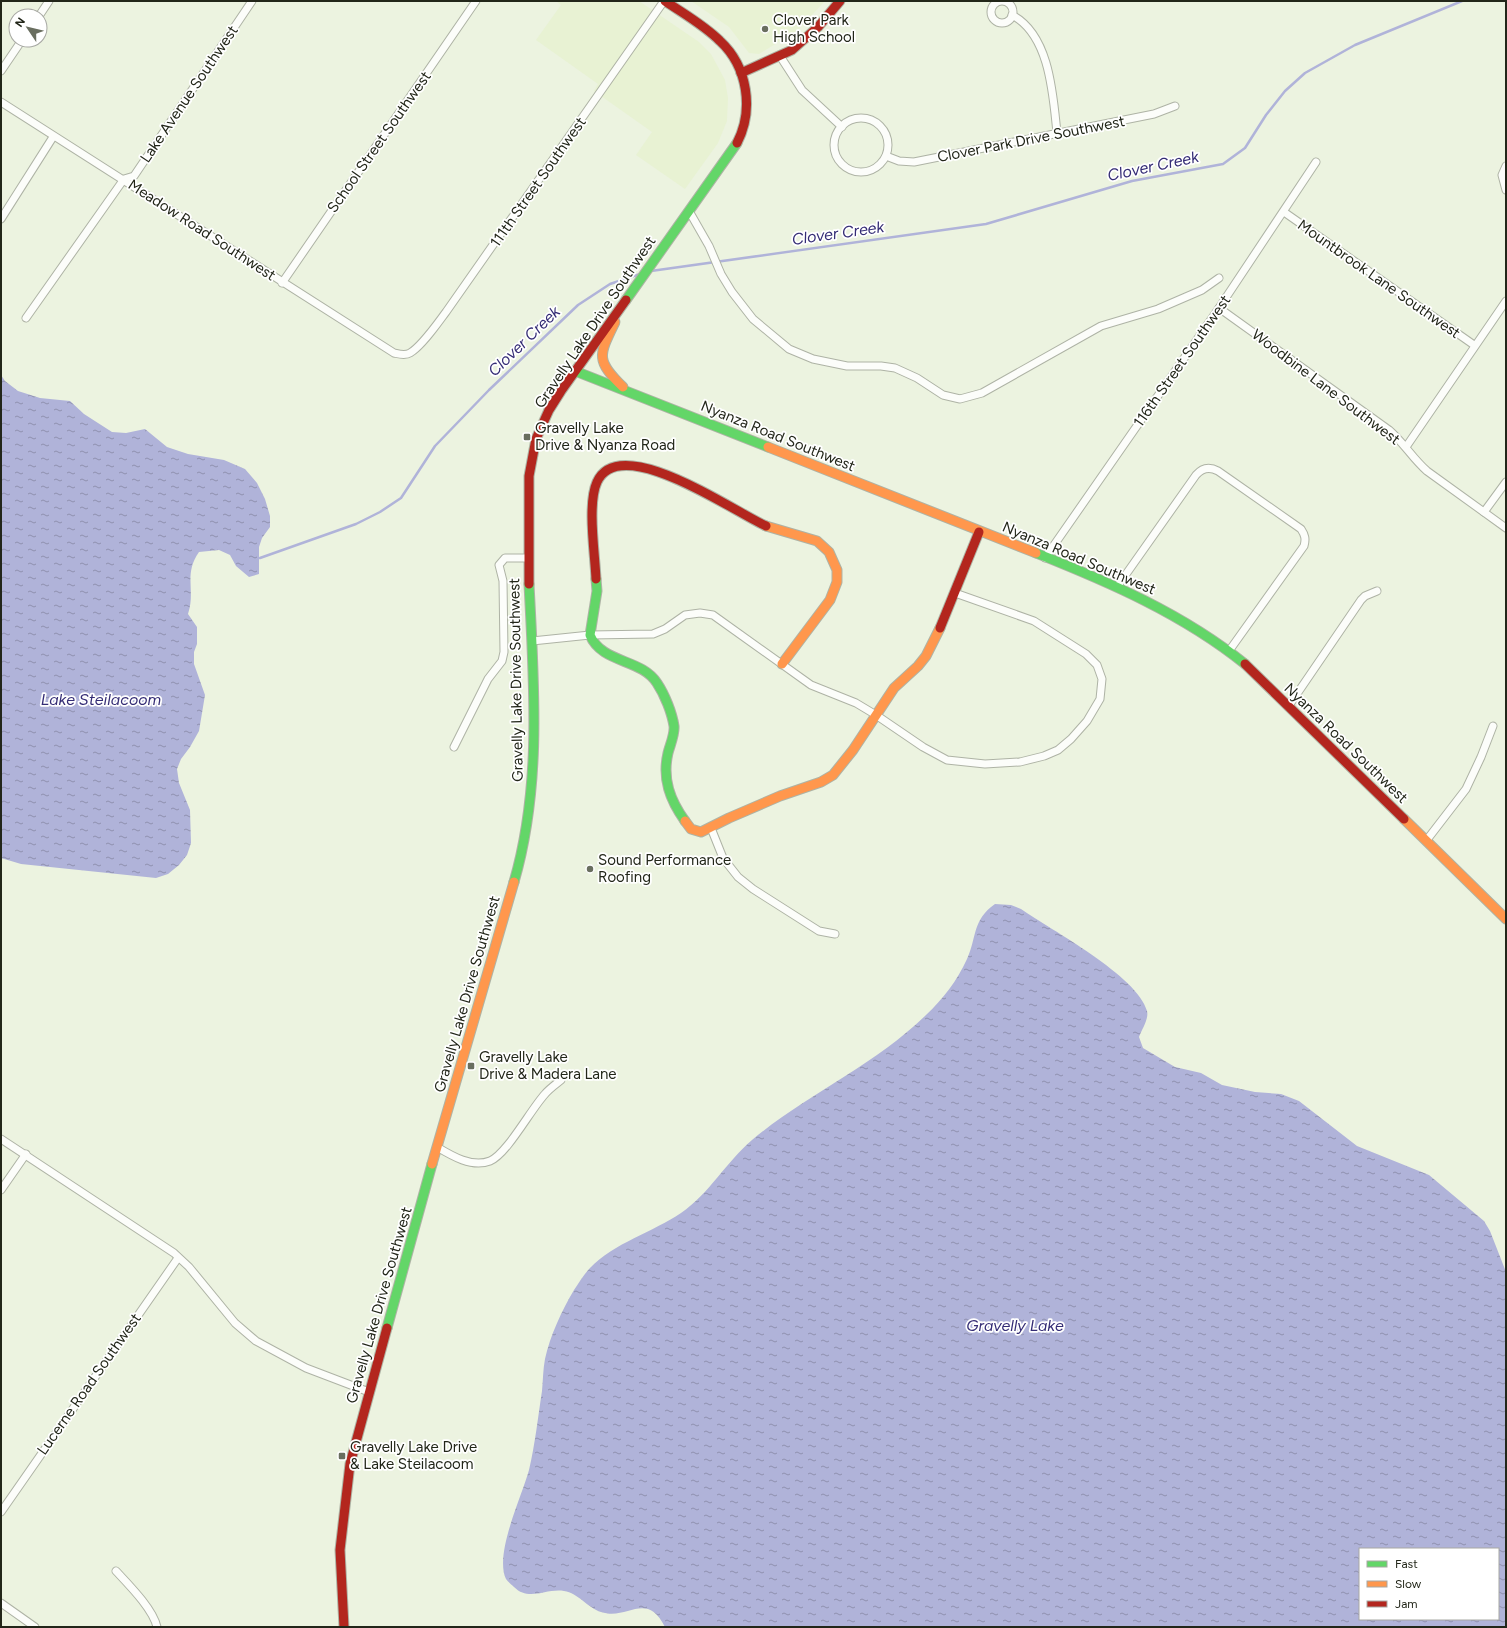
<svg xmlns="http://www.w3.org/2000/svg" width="1507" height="1628" viewBox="0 0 1507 1628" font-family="Figtree,sans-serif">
<defs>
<pattern id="water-ripples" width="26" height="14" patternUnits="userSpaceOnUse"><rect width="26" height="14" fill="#b0b3d9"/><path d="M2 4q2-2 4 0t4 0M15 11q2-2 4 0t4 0" fill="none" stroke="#8f91af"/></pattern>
</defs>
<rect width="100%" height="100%" fill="#ecf3e0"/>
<g fill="#e8f2d3">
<path d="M556,1H639L699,42L711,54L725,80L728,98L727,121L718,143L685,189L636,155L652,132L594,91L598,84L536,40L561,5Z"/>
<path d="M691,1H825L798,30L759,54L749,53L729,27Z"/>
</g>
<g fill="url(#water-ripples)" fill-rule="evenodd">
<path d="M1,375L5,381L18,391L40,398L70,401L84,414L112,432L126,433L145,429L167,447L188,454L224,460L245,469L257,483L265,499L270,516V527L262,538L259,547V574L249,577L236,566L230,555L219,550L199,552C183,575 196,590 188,614L197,627V644L194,652V664L205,695L199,731L190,747L181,759L177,769L179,783L190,810L191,843L187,855L179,865L168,874L156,878L21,864L1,858Z"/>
<path d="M995,904L1011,905L1021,909C1051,930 1138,976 1147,1011C1149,1019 1142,1029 1139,1037L1143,1048L1175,1067L1201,1073L1222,1085L1255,1092L1281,1094L1299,1101L1357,1146L1429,1175L1484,1221L1490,1231L1506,1272V1627H665C646,1590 628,1621 601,1612C588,1608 578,1593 564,1591C546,1588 529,1602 514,1587C511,1584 508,1582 506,1579C494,1554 522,1496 529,1470C535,1445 538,1417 542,1391C543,1380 543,1369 545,1359C550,1336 562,1310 574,1290C579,1283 584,1274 590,1268C614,1243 653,1232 681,1213C710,1193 726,1162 752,1140C807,1094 875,1065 926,1015C943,999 957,981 967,959C977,937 972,920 995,904ZM1360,1549H1498V1619H1360Z"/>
</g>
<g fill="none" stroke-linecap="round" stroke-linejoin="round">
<g stroke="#b0b3d9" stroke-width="2.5">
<path d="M651,271L986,224L1132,181L1223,164L1245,148L1266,115L1285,91L1305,73L1355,45L1462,1"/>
<path d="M260,558L356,524L380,512L401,498L435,446L489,390L578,305L610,284L640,274"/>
</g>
<g stroke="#aeb3a5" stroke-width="9">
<g id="street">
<circle cx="1002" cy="12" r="11"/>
<path d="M1012,15C1050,35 1053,95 1057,133"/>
<path d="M39,16L49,1"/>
<path d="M780,56L802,90L842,127"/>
<path d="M1,71L22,40"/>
<path d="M1,102L394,353C399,354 405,356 410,353C422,346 437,324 446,312L664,1"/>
<circle cx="861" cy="145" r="27"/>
<path d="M886,156L899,161L914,162L1154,114L1175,106"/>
<path d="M1506,166L1502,175L1506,190"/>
<path d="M689,211L709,246L721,274L732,292L753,319L789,349L813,359L847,366H881L895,368L917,378L943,395L960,399L982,393L1101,326L1158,309L1202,290L1219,278"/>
<path d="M1284,212L1474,345"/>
<path d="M1,219L53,137"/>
<path d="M282,283L476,1"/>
<path d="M1219,308L1389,430C1404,443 1413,459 1427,471L1506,528"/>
<path d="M26,318L124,179L134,176L252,1"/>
<path d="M1406,447L1506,301"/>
<path d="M1484,512L1506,482"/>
<path d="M1045,558L1219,308L1316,162"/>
<path d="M1117,587L1196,475C1202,468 1209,466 1218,471L1301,529C1305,535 1306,539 1304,546L1229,651"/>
<path d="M532,641L590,635L653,634L665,629L685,615L700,613L713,615L811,685L856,703L876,715L923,747L947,760L985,764L1020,762L1044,756L1058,750L1071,739L1087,721L1100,699L1102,679L1097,665L1086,654L1034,621L955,593"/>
<path d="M1288,707L1361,600L1365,596L1377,591"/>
<path d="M454,747L488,679L502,661L504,652L503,581L499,565L505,558H528"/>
<path d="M711,828L723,858L738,877L753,889L819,931L835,934"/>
<path d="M1426,841L1466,789L1481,757L1493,726"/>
<path d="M1,1139L174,1253L189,1267L235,1323L256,1341L306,1368L369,1392"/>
<path d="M437,1147C452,1156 472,1168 490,1161C507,1154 531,1109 545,1094C549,1089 556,1084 561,1080"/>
<path d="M1,1190L26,1154"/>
<path d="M1,1512L178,1258"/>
<path d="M116,1571C129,1585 153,1609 157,1627"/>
<path d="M1,1603L35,1627"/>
</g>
</g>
<g stroke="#aeb3a5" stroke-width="11">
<g id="fast">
<path d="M626,300L737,143"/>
<path d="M575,371L768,447"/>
<path d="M1036,553C1109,582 1183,614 1245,664"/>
<path d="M596,579L597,591L590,635C602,664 641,658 657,683C665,695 672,713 674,726C675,734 670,745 668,753C662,779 670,800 685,821"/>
<path d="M514,882C542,786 534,684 529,584"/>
<path d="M387,1328L432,1164"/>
</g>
</g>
<g stroke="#aeb3a5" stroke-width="11">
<g id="slow">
<path d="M615,322C599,355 595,360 623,387"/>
<path d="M768,447L1036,553"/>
<path d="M766,526L817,541L829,552L837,570V582L830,600L782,664"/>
<path d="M1404,819L1506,919"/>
<path d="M685,821L691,829L701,832L729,818L780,796L821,782L833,775L853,750L894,688L918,666L926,656L940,628"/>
<path d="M432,1164L514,882"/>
</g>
</g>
<g stroke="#aeb3a5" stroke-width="11">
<g id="jam">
<path d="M665,1C684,14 704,25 720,41C748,67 754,110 737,143"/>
<path d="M741,73L792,50L818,27L840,1"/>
<path d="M596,579C595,554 587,504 597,482C620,431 736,513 766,526"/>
<path d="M529,584V476L536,439L549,410L561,391L626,300"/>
<path d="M940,628L979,532"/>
<path d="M1245,664L1404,819"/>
<path d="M344,1627L340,1550L350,1464L387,1328"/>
</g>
</g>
<use href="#street" stroke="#fcfdfa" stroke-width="7"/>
<use href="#fast" stroke="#63d668" stroke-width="9"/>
<use href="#slow" stroke="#ff974d" stroke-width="9"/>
<use href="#jam" stroke="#b3261e" stroke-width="9"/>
</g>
<g fill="#696e5f" stroke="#fff" stroke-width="1.5">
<circle cx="765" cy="29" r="4"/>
<rect x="523" y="433" width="8" height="8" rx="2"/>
<circle cx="590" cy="869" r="4"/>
<rect x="467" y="1062" width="8" height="8" rx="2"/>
<rect x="338" y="1452" width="8" height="8" rx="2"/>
</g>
<g text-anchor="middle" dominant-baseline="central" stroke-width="3.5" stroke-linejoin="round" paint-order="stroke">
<g font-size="15" fill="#222619" stroke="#fff" text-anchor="start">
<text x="773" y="20">Clover Park<tspan x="773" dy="17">High School</tspan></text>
<text x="535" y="428">Gravelly Lake<tspan x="535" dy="17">Drive &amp; Nyanza Road</tspan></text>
<text x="598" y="860">Sound Performance<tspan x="598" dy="17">Roofing</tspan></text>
<text x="479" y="1057">Gravelly Lake<tspan x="479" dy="17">Drive &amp; Madera Lane</tspan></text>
<text x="350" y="1447">Gravelly Lake Drive<tspan x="350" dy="17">&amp; Lake Steilacoom</tspan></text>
</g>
<g font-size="15" fill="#222619" stroke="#fff">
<text transform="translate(189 94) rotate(-56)">Lake Avenue Southwest</text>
<text transform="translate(1031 139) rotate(-11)">Clover Park Drive Southwest</text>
<text transform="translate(379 142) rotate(-55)">School Street Southwest</text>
<text transform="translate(538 182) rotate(-55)">111th Street Southwest</text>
<text transform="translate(202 230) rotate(33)">Meadow Road Southwest</text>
<text transform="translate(1379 279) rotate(35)">Mountbrook Lane Southwest</text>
<text transform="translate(595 322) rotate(-56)">Gravelly Lake Drive Southwest</text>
<text transform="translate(1182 361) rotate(-55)">116th Street Southwest</text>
<text transform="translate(1326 387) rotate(37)">Woodbine Lane Southwest</text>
<text transform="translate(778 436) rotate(22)">Nyanza Road Southwest</text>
<text transform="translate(1079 558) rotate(23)">Nyanza Road Southwest</text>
<text transform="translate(516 680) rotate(-91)">Gravelly Lake Drive Southwest</text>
<text transform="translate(1346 743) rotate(44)">Nyanza Road Southwest</text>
<text transform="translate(467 994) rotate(-74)">Gravelly Lake Drive Southwest</text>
<text transform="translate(379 1305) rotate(-74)">Gravelly Lake Drive Southwest</text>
<text transform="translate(89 1384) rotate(-55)">Lucerne Road Southwest</text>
</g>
<g font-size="16" font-style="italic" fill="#342c75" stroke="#fff">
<text transform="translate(1153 166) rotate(-12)">Clover Creek</text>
<text transform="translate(838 233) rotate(-8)">Clover Creek</text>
<text transform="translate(524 341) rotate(-44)">Clover Creek</text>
<text x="101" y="699">Lake Steilacoom</text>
<text x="1015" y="1325">Gravelly Lake</text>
</g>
</g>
<rect width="1507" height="1628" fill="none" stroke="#222619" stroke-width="4"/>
<rect x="1359" y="1548" width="140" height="72" fill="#ffffff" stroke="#a7a8a3"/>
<rect x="1367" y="1561" width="20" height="6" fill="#63d668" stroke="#a7a8a3"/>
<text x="1395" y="1568" font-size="12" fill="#222619">Fast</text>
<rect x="1367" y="1581" width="20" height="6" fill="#ff974d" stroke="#a7a8a3"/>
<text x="1395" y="1588" font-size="12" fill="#222619">Slow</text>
<rect x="1367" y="1601" width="20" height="6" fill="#b3261e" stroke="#a7a8a3"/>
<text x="1395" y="1608" font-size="12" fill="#222619">Jam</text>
<g transform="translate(28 28) rotate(305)"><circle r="19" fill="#ffffff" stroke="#a7a8a3"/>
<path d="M0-3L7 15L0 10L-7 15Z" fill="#696e5f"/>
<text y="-6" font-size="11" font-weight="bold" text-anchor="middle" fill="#222619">N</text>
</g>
</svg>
